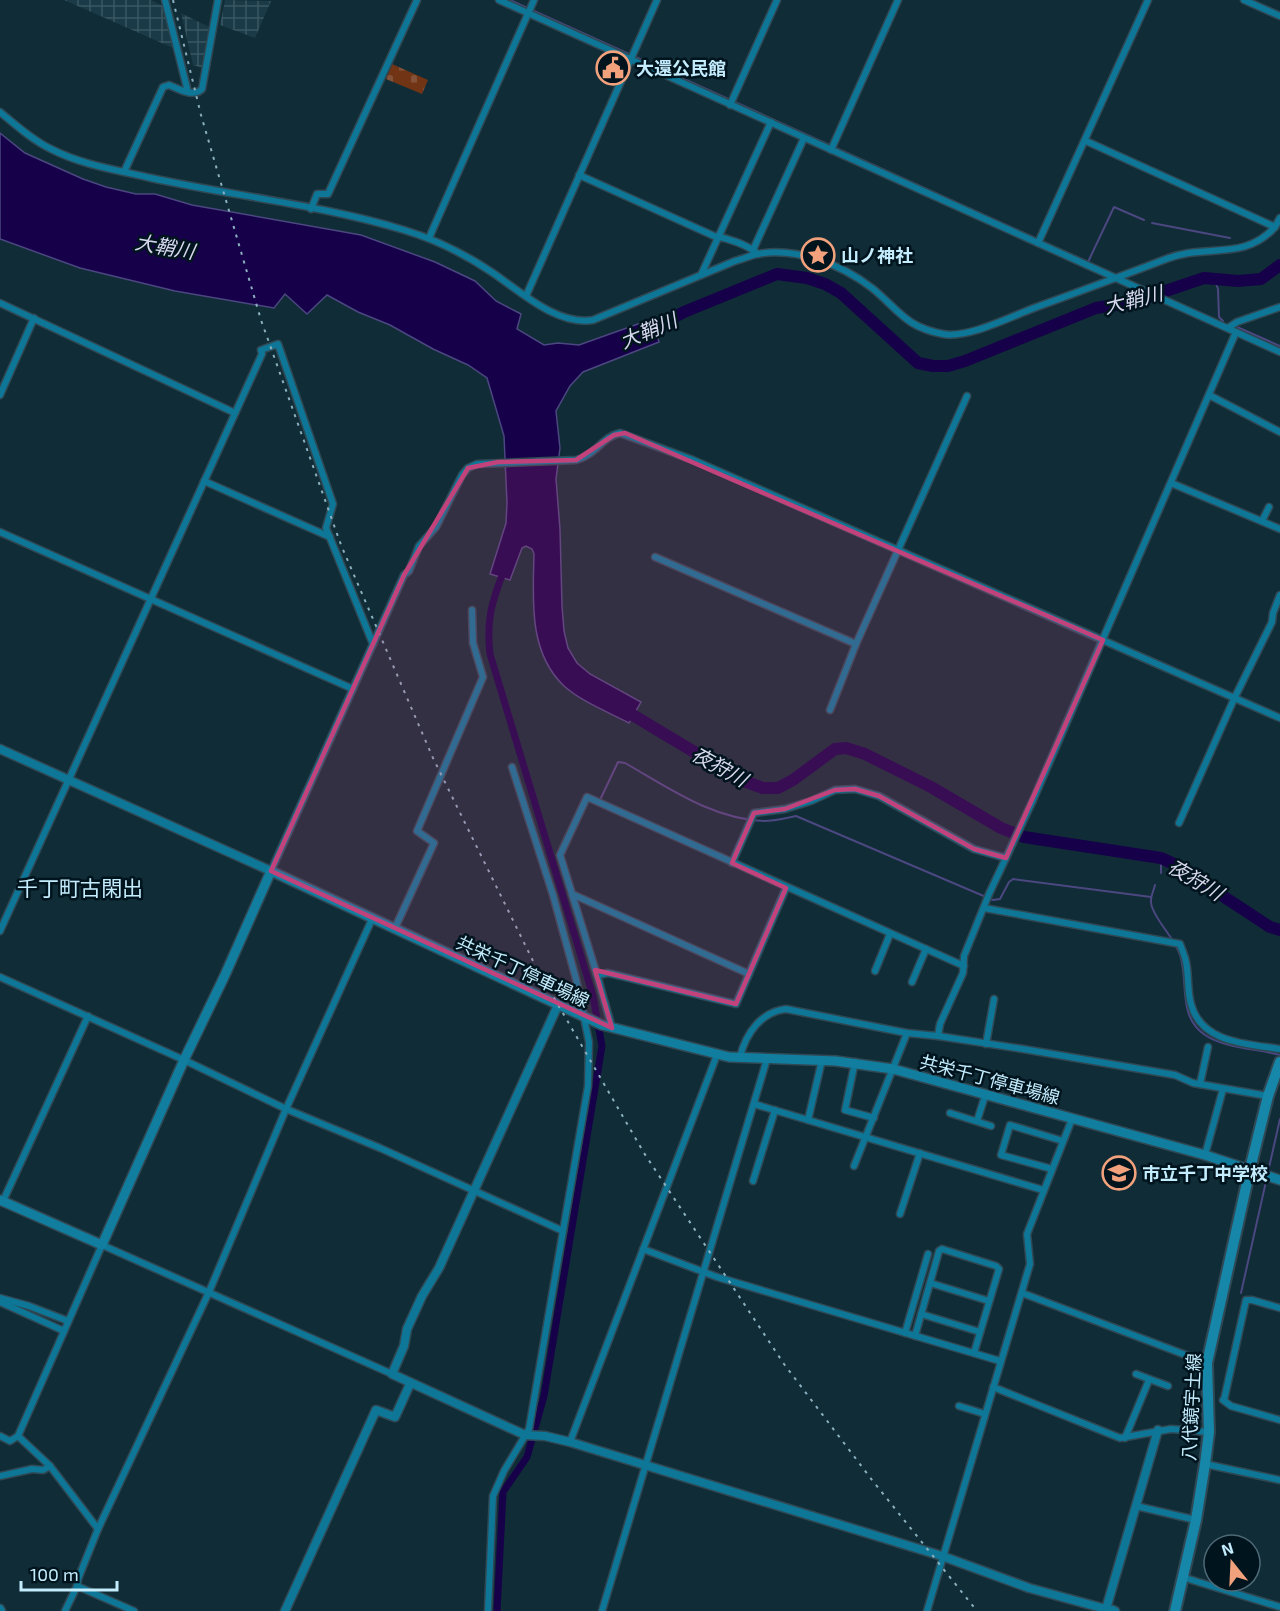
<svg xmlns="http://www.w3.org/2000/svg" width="1280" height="1611" viewBox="0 0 1280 1611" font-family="'Exo 2','Noto Sans JP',sans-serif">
<defs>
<pattern id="industrial-grid" width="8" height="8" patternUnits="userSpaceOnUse" patternTransform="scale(1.5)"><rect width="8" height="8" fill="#193a46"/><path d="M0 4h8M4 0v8" fill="none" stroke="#395762"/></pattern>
<pattern id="cemetery-stones" width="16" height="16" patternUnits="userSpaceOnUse" patternTransform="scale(1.5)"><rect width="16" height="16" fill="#713415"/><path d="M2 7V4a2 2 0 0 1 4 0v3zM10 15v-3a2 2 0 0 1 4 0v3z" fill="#845238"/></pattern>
</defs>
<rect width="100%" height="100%" fill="#102c36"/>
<g fill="url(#industrial-grid)">
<path d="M64,0H151L163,6L173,48Z"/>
<path d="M225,0L271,1L255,38L220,25Z"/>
<path d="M181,13L209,27L203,68L193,65Z"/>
</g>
<path fill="url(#cemetery-stones)" d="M392,64L428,80L422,94L386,79Z"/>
<path fill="#17004a" stroke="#4b4780" stroke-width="1.5" d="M0,133L25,153L83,179L106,187L136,194H155L192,205L361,235L435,262L475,281L496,301L521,314L517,329L544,345L558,343L579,345L652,319L659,342L583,372L570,386L556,411L560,448L556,479L560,529L562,606L564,631L568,648L577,663L590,674L641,702L629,723C608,712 582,702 564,686C528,652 533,599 534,554L532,549L526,546L522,548L510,580L490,574L506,523L507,503L504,436L487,378L468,365L433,349L390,325L358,312L327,295L307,314L285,294L274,308L175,291L80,268L0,239Z"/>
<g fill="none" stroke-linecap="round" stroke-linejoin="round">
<g stroke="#4b4780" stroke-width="2">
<path d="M510,0L1088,262L1114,207L1144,220"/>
<path d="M1152,223L1230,238"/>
<path d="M1214,279L1218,289L1219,317L1223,321"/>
<path d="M1237,327L1280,346"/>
<path d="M600,800L618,762L625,763C669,788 712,819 764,821C774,821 786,818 796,816L993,900L1000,899L1009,882L1013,879L1151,897"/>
<path d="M1161,858V873"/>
<path d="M1155,885C1153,893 1149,899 1152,907C1158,924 1174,937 1180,955C1189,982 1177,1016 1205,1035C1224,1048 1258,1049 1280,1055"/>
<path d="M1268,1172L1280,1119"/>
<path d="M1241,1293L1267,1177"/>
</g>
<path stroke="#17004a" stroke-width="7" d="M497,1611L503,1492L527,1457L544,1396L602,1046L593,996L490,654C486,619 492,602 504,570"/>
<g stroke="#17004a" stroke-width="12">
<path d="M640,335L684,312L777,274L807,278L825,284L841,293L918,363L933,366H948L965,361L1096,308L1133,302L1204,278L1238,281L1261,279L1280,265"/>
<path d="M621,708L741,780L763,788H778L793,780L835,749L846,748L865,754L931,787L1001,828L1024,837L1161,858L1174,864L1270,927L1280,930"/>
</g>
<g stroke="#2f4854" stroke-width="9">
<g id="minor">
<path d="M165,0L188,92"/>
<path d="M499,0L1280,352"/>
<path d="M1244,0L1280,16"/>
<path d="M730,105L777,0"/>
<path d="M0,112C16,125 32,140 51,149C82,165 117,170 151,178C234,196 322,205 404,230C434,239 463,253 490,271C519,290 556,326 593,320L735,261C742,259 750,256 757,254C796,247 841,264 872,288C899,310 905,327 943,334C967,339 1010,317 1034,308C1078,292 1122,276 1166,259C1205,243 1244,262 1275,227"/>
<path d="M1086,141L1275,227L1280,218"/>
<path d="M831,150L898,0"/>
<path d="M124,172L163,87L169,85C179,89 193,98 202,89L218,0"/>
<path d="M579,175L714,236C728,238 748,245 758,254"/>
<path d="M311,209L317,194H328L417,0"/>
<path d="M429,238L534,0"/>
<path d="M1038,243L1148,0"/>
<path d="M753,250L804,138"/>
<path d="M701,275L771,122"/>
<path d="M526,296L657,0"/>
<path d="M0,303L235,413"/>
<path d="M1228,328L1237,322L1280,307"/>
<path d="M0,395L34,318"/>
<path d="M1209,395L1280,432"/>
<path d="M204,481L330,537"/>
<path d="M1171,483L1280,529"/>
<path d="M1262,521L1269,507"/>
<path d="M0,532L353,689"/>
<path d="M655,557L856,644"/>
<path d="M830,710L856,644L967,396"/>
<path d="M1179,823L1234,699L1272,622L1273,613L1280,595"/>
<path d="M732,863L754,813L785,809L811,801L835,790L855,789L879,796L974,849L1006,858"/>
<path d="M271,871L404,575L409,571L419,546L436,527L462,475L468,468L477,464L576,460C596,455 602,437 620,433L693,460L1280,718"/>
<path d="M572,894L749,974"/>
<path d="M984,908L1180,944C1182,950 1185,956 1186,962C1189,976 1187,990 1191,1004C1201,1043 1247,1044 1280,1049"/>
<path d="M395,928L434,843L417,831L483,677L473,643L472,610"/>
<path d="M0,931L262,354L261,350L278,344L333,504L326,528L373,644"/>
<path d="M875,971L890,934"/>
<path d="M597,975L560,855L587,797L964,966"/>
<path d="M0,977L184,1060L286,1109L380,1148L563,1231"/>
<path d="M912,982L926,949"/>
<path d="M612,1028L597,975L608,973L736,1004L786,888"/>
<path d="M938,1036L940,1024L963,973L964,956L989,894L1033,800L1236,332"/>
<path d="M986,1044L994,999"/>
<path d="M740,1057C746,1033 761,1012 786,1009L907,1033L938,1036L1023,1049L1175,1075L1193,1083L1268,1096"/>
<path d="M855,1062L845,1110L874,1118"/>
<path d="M1200,1084L1208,1047"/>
<path d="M754,1104L1043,1190"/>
<path d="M950,1113L991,1126"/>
<path d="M808,1120L822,1060"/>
<path d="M977,1121L985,1096"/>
<path d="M1205,1155L1223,1089"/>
<path d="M854,1166L907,1033"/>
<path d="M1052,1169L1001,1155L1010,1125L1063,1141"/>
<path d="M753,1181L775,1110"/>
<path d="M0,1202L3,1201L88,1016"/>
<path d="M900,1214L920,1153"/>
<path d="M643,1249L717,1277L1000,1361"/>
<path d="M930,1283L989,1301"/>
<path d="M1022,1293L1207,1363"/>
<path d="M0,1298L29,1306L68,1321"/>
<path d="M0,1302L64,1331"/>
<path d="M921,1314L980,1332"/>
<path d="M905,1333L928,1254"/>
<path d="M915,1336L939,1251L942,1249L996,1266L999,1269L974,1353"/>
<path d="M1136,1374L1168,1386"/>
<path d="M993,1387L1120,1438L1171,1429L1209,1432"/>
<path d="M1223,1400L1231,1406L1280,1420"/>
<path d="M1224,1400L1246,1300H1252L1280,1308"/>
<path d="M959,1406L985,1414"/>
<path d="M0,1436L10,1441L18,1436L102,1245L392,1374"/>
<path d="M18,1436L50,1466L98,1529"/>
<path d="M1125,1438L1149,1380"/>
<path d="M570,1442L715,1060L717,1053"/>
<path d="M1205,1464L1280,1480"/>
<path d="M0,1476L32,1469L43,1470L50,1466"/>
<path d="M1136,1506L1196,1520"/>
<path d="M1182,1577L1280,1607"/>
<path d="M77,1586L78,1579L98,1529L209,1292L286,1109L373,917"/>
<path d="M65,1611L77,1586L134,1611"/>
<path d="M488,1611L493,1496L504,1471L529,1429L588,1086L589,1042L576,979L553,895L512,767"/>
<path d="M602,1611L767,1059"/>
<path d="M927,1611L1030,1264L1027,1234L1072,1119"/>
</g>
</g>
<g stroke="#2f4854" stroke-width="11">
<g id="tertiary">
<path d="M0,749L271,871"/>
<path d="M558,1005L439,1268L422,1296L407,1329L404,1346L392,1374L525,1435L545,1436L570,1442L942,1556L1029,1588L1106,1609L1158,1430"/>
<path d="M0,1609L1,1611"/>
<path d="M1113,1610L1115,1611"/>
<path d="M285,1611L376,1410L395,1417L410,1384"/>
</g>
</g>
<g stroke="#2f4854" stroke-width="12">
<path id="secondary" d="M0,1200L102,1245L184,1060L225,975L271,871L602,1025L729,1057L836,1061L893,1069L1205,1155L1280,1180"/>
</g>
<g stroke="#2f4854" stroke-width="14">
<path id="primary" d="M1175,1611L1196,1520L1205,1464L1209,1432L1207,1363L1250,1169L1268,1096L1280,1062"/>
</g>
<use href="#minor" stroke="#0e7696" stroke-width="6"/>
<use href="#tertiary" stroke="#0e7696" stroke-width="8"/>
<use href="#secondary" stroke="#127e9f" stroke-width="9"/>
<use href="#primary" stroke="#1686a9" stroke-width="10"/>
<path stroke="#8bb0bf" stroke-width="2" stroke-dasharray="3 6" stroke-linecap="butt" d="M173,0L201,115L261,320L341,545L433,758L535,965L644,1153L784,1364L872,1480L977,1611"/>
</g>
<path fill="#c2427b" fill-opacity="0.2" stroke="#c2427b" stroke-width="4.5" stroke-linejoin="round" d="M625,433L1103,640L1006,858L974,849L879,796L855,789L835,790L785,809L754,813L732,863L786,888L736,1004L595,970L612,1028L271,871L404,575L468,468L498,462L576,460L614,435Z"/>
<defs>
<g id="civic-ring" transform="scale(1.725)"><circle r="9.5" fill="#00141e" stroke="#f1a17c" stroke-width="1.5"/><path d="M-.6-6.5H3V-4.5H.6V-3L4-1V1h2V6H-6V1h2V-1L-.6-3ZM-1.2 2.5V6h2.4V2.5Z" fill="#f1a17c"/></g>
<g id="sight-ring" transform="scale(1.725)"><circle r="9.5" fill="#00141e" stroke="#f1a17c" stroke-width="1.5"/><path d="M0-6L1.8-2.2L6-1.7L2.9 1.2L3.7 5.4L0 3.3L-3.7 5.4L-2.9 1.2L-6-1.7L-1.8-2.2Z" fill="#f1a17c"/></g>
<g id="school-ring" transform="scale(1.725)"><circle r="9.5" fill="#00141e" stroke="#f1a17c" stroke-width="1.5"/><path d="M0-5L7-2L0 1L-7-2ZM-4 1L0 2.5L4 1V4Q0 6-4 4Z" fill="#f1a17c"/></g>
</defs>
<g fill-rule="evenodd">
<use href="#civic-ring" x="613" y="68"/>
<use href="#sight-ring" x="818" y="255"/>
<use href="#school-ring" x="1119" y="1173"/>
</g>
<g text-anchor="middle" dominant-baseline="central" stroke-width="5" stroke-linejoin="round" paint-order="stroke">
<g font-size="18" font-weight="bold" fill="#c3ecfd" stroke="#00141e" text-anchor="start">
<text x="636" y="68">大還公民館</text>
<text x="841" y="255">山ノ神社</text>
<text x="1142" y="1173">市立千丁中学校</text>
</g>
<g font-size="18" fill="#c3ecfd" stroke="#00141e">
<text transform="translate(523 971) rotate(25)">共栄千丁停車場線</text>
<text transform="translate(990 1079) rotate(15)">共栄千丁停車場線</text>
<text transform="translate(1191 1407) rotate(-87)">八代鏡宇土線</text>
</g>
<g font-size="20" font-style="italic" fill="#d7d8ee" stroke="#00141e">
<text transform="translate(165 246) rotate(10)">大鞘川</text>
<text transform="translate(1133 299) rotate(-14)">大鞘川</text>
<text transform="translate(648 330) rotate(-23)">大鞘川</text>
<text transform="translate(720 766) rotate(29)">夜狩川</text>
<text transform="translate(1196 879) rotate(31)">夜狩川</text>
</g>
<g font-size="21" fill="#c3ecfd" stroke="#00141e">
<text x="80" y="887">千丁町古閑出</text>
</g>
</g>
<g transform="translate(1232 1563) rotate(342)"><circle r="28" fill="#00141e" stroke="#4e6a77" stroke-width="1.5"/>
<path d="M0-4.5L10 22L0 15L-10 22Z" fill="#f1a17c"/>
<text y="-9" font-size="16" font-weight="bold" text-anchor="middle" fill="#c3ecfd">N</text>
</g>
<path d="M21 1581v9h96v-9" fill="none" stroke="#c3ecfd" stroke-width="3"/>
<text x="30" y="1581" font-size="18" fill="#c3ecfd" stroke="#00141e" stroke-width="4.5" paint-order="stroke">100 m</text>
</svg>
